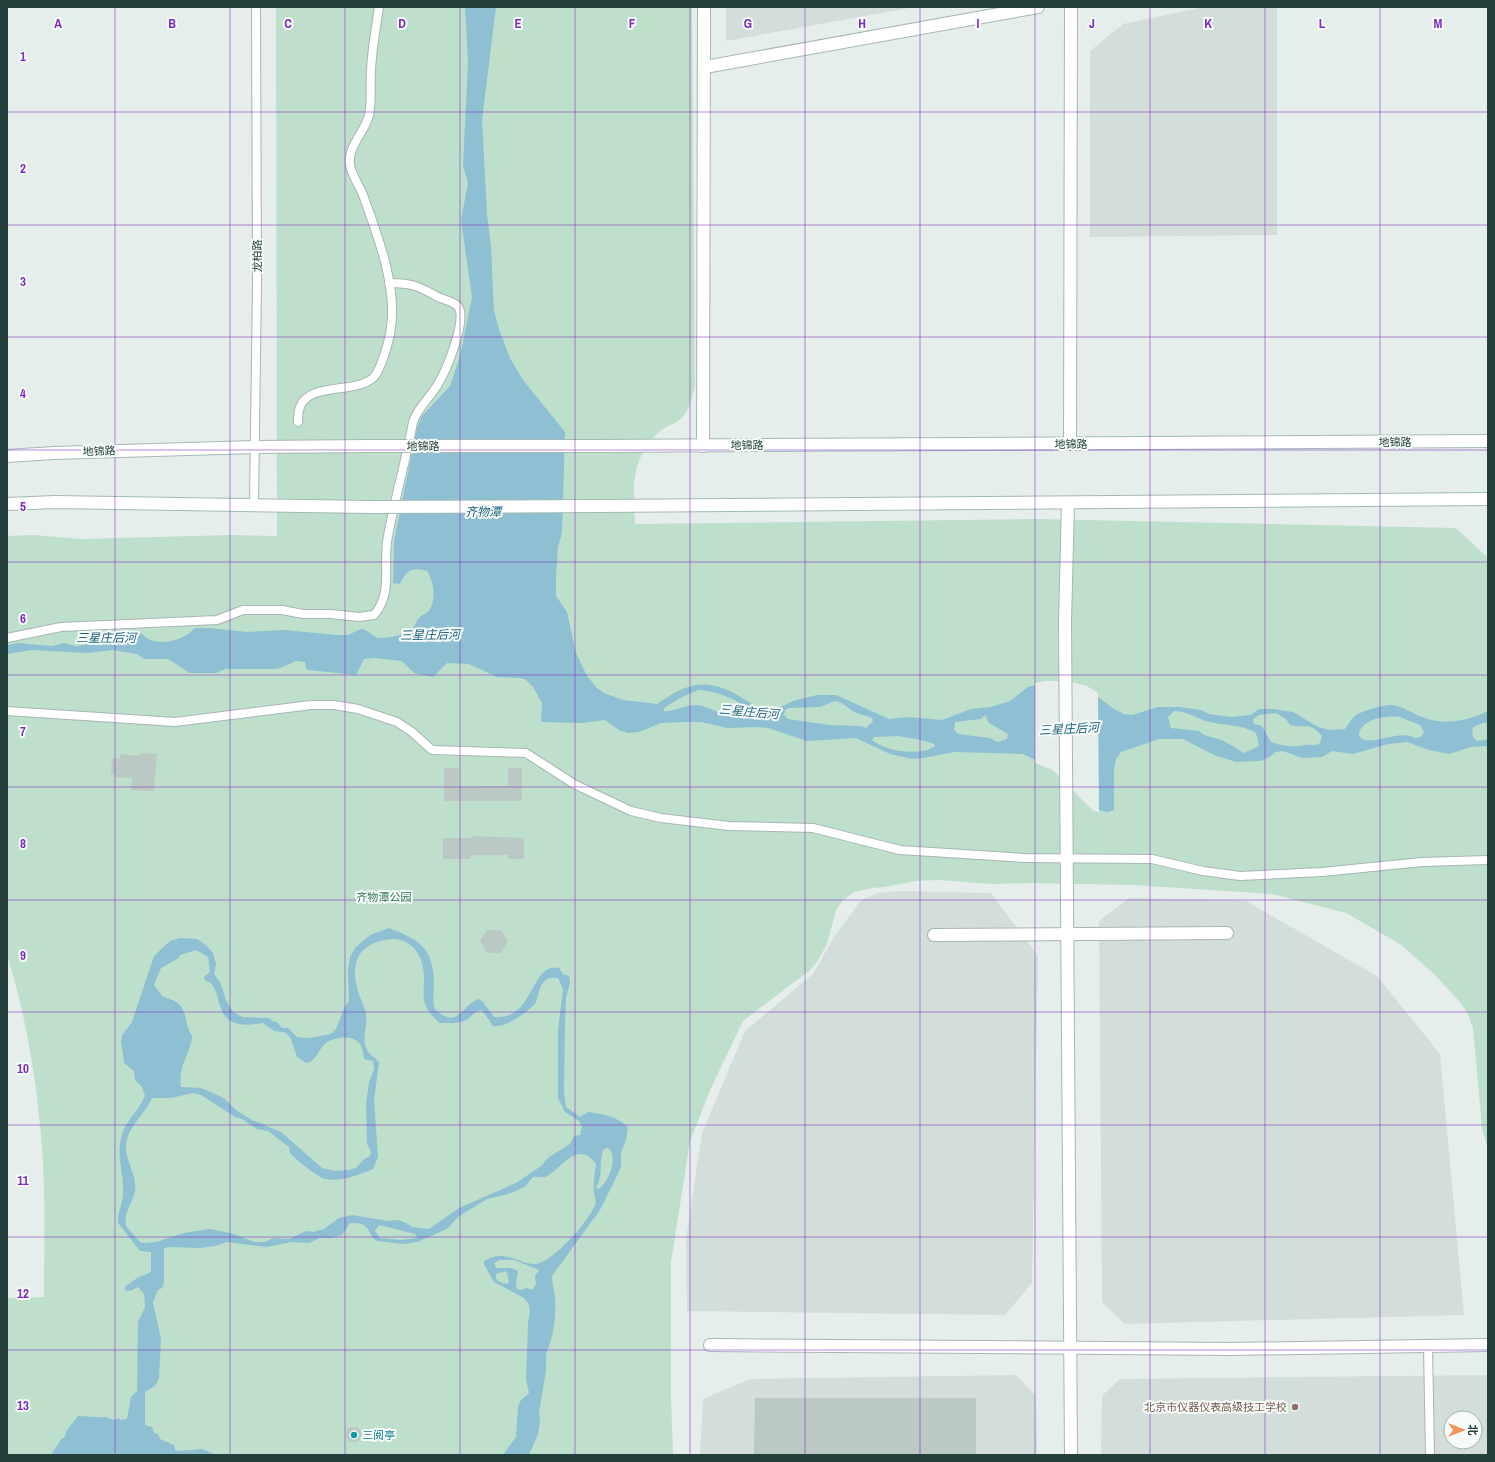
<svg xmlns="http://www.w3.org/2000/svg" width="1495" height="1462" viewBox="0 0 1495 1462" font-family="'Archivo Narrow','Noto Sans SC',sans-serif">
<rect width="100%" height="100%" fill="#e5eeeb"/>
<g fill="#d3deda" fill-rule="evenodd">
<path d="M726,7H915L726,41Z"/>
<path d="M1204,7H1277V235L1090,237V51L1123,24Z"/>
<path d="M898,891L991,893L1038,956L1032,1283L1005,1315L687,1311L686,1239L702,1133L745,1031L813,974L834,937L861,900L878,893Z"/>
<path d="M1129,898L1246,901L1377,976L1440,1054L1464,1315L1125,1324L1102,1302L1099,921Z"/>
<path d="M1016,1375L1036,1396L1037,1455H700L703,1399L750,1379Z"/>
<path d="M1488,1375V1455H1101L1102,1396L1120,1379ZM1451,1418H1475V1442H1451Z"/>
</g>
<path fill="#bedfcb" d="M276,7H692L695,385C691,399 690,412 678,421C672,425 664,427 659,432C630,460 633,487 635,524L1038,519L1456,528L1488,558V1149L1482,1128L1473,1028L1467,1012L1458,1000L1434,974L1400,944L1346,913L1272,894L1133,885L1032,883L992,884L938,880L915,881L885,887L872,888L854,892L843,900L836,910L827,944L817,962L809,971L743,1021L711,1088L690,1141L671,1262V1396L673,1455H7L8,1298L44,1297C44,1244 46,1189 41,1136C36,1076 25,1012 7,955V536L33,535L82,539L231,535L277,536Z"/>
<g fill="#8ebfd2" fill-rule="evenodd">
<path d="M465,7H496L482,120L487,214L491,247L494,311L499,329L510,358L523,380L565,432L562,533L558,547L556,577V596L567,612L576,653L587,676L597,688L604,693L623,700L657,704C690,681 709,677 744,699C753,704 759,710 768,713L793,701L817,695H836L889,719L909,717L942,720L971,709L991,707L1010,701L1028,687L1045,683L1086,688L1114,709L1124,714L1132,715L1158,707H1179L1201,710L1209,714L1231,717L1251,715L1259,709H1273L1293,712L1318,727L1329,730L1345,729C1348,725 1351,719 1355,716C1360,711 1386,704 1393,705C1405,707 1414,715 1425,718C1446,726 1469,720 1488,711V723H1483L1473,727C1472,732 1472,739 1477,741L1488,739V746L1471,747L1449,754L1429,750L1407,742L1388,744L1353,754L1332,751L1322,757L1302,758L1283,751L1275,752L1270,757L1260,761L1236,762L1214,755L1183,739H1159L1121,752L1116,759L1114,769V810L1107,812L1095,809L1054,769L1023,754L955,752L923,758L912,759L890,754L856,738L807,741L768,728L756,727L727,728L701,722H686L661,723L639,732L628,733L619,730L605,720L582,723L541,722L542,703L533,687L526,680L521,678L497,677L469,664L447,663L433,677L414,673L402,661L375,658L364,659L356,675L308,670L306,669L305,662L296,661L283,667L276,669H225L216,673H190L168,659H144L137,654L113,650L87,653L31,650L7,654V645L18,643L52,646L64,643L76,646L97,643L131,644L137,640L140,633C144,635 145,637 148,639C163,646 184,640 195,628H209L247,632L284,630L337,635H348L361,629C370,630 373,639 382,638C393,637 406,635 414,627C416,624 417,619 420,617C424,614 428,613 430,609C436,599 434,581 427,571C411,567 407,570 400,584L393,583L394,541L417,428L422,416L450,386L460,356L472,297L461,220L468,183L463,166L468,62ZM698,690C711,690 742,699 748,712C732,726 713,706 697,705C686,704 672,713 664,711V708L680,698ZM835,701C842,702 846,706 851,710C856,714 866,715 872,718L873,721L866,728L860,726L829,725L788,719L784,715L785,710L789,708L820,707ZM1174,711C1188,711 1197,719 1210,722C1226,726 1241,724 1256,733L1259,746L1244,753L1222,740L1204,735L1199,731L1171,728L1168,717ZM1276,713L1286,719L1290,725C1305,729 1310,721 1322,736L1320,743C1314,747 1311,744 1305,745C1293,748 1283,746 1271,742L1262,726L1254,724L1253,719L1259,715ZM985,715L989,723L1008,734L1007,739L997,742L990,738L958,734L954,729L955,722L981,719ZM1400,717L1420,725L1424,732L1421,737L1415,738C1399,728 1368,749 1359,736C1359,719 1387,715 1400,717ZM898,736L921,740L934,744L935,746C919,757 885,751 872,740L874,737Z"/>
<path d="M389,928C419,940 432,946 434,981C434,991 432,1000 435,1009C458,1032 464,1002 479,999L483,1002L494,1017C535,1021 530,961 559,968L563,974L569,976L570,983L566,998L565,1025L564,1092L566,1107L580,1117L588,1112C603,1114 616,1116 628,1127L626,1140L621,1153V1167L616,1178L600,1210L552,1276C552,1283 554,1290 555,1298C556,1316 554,1337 546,1354V1370L539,1413L540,1421L538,1434L529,1455H503L516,1437L518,1406L521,1400L529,1393L526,1379L528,1323L530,1311L529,1305L524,1298L494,1282L484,1264V1261C507,1248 515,1264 535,1264C551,1264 592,1219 596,1202C592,1189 594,1178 596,1164C579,1140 563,1166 549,1175C544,1179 539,1176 533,1177L525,1187L508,1194L487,1199L459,1216L447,1229L417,1242L404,1244L377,1241C366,1234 373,1222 350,1223L342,1235L331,1238H320L309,1243L292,1242L267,1247L227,1242L215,1246L200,1248L167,1247L164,1249V1283L162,1288L158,1290L153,1302L161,1339L159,1378L155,1386L145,1392V1425L152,1427L154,1433L158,1434L160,1439L174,1445L175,1450L178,1451L202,1449L216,1455H51L62,1438H64L67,1430L78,1416C88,1416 97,1418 106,1417L113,1420L119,1418L120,1420L127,1419L131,1397L137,1391L138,1322L145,1307L144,1294L138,1287L130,1291L125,1290V1287L137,1278L151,1272V1252L140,1251L118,1223C117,1213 123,1204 123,1193C124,1167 114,1156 124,1129C129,1118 139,1110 145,1096L142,1087L135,1080L134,1071L124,1063L121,1041L122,1035L132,1022L154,956L170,941L180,938L197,939L206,945L213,953L216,964L214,974L221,984L226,1000L233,1012L243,1017L269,1018L272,1021L277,1022L282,1028H288L297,1037L309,1038L331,1034L336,1029L345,1006L349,1001L348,970L350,957L355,948L370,935ZM396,939C417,942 425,962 424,981C424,990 422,998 426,1006C428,1012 435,1019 440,1023C448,1023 459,1024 466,1020C472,1017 474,1011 482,1010L493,1026C505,1028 526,1013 535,1004C540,994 538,975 558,978L563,989L558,1030V1098L565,1112L579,1121L582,1127L580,1135L574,1136L570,1144L549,1157L541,1166L516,1183L459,1208L429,1229L412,1227L406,1223L398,1220L388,1221L352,1215L339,1218L324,1229L313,1232L306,1231L289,1239L273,1238L265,1242H255L230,1233L210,1229L184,1233L156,1242L145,1243L140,1242L126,1226C123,1212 133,1203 135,1191C137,1176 127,1163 126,1149C125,1128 145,1115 152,1098H171L193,1093L201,1095L235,1117L242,1119L257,1129L268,1131L289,1147L290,1153C295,1159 319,1178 325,1179C340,1182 359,1175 373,1169L378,1157L374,1100L379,1063C376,1057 370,1056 367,1050C361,1038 368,1027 366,1014C365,1006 360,999 358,991C348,958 363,940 396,939ZM196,950L208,957L210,972L204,977L205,980C229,989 205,1034 263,1023L274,1031L284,1032L288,1035L291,1039L297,1057L306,1063C315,1063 319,1049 325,1044C333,1037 353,1034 360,1044C363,1048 363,1054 364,1059L373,1061L374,1069L369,1082L366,1104L367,1144L371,1152L370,1156L363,1160L356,1168L349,1170L336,1171L322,1168L281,1132L252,1120L236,1110L224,1098L201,1088L181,1087C178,1066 188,1058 192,1039C193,1034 189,1032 188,1028C184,1009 183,1002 163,997L154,985L161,968L179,958L180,955ZM608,1148C619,1156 609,1183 598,1189L596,1187C604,1176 598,1161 604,1149ZM379,1225L415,1234L417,1238L402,1240L380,1238L375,1231ZM500,1260H514L539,1270L535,1276L536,1284L532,1290L527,1288L520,1290L517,1289L516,1283L518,1271L511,1268H496L494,1263ZM505,1271L507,1273L509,1282L507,1284C501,1282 495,1282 496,1274Z"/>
</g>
<path fill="#e5eeeb" d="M1045,681H1068L1087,686L1098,693L1099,812L1094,811L1082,800L1053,770L1035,763V683Z"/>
<g fill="#bac9c4">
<path d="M141,753L157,754L154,791L131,790L132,778L114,777L115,775L111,774L112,758L120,759V754L140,756Z"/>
<path d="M444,768H459V787L508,786V768H522V801H444Z"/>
<path d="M473,836L524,838V859H508V855H471V859H443V838H473Z"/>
<path d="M487,930H501L508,941L501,953H487L480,941Z"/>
<path d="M755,1398H976V1455H754Z"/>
<path d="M349,1427H358L362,1434L358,1442H350L345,1435Z"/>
</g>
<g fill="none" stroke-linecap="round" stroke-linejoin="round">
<g stroke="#a7b6b3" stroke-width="10">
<g id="lane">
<path d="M298,422C298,418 298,412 300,407C309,382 354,394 373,378C381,371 390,338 391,327C397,285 377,234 363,195C359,185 352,176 350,165C347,147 365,132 369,115C372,101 370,84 371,70C372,49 376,28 379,7"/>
<path d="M254,505L257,282L256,7"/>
<path d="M7,638L61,627L217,620L243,610H282L303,614H331L359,617L374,615C394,592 382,563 388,536C395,498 406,460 413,422C418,407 430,398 438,384C446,371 466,323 459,308C456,302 444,300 438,297C418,286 413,283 389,283"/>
<path d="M7,711L175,722L311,705H334L358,709L397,722L412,732L432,750L526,753L574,784L631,811L661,818L729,826L813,828L900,850L1025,858L1152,859L1203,871L1240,876L1322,872L1422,862L1488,860"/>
<path d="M1428,1346L1430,1455"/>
</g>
</g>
<g stroke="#a7b6b3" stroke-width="14">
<g id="street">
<path d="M705,67L1038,7"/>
<path d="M1070,444L1071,7"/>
<path d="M1068,503L1065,622L1071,1455"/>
<path d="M934,935L1227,933"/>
<path d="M710,1345L1231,1349L1488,1345"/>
</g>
</g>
<g stroke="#a3bab4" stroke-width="14">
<g id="secondary">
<path d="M598,446L1488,441"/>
<path d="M703,446L704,7"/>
<path d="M7,456L54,453L255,447L371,446"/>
<path d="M7,504L55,502L371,507"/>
<path d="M597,506L1488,499"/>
</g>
</g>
<use href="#lane" stroke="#fff" stroke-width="8"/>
<use href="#street" stroke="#fff" stroke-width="12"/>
<use href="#secondary" stroke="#fff" stroke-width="12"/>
<g stroke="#a3bab4" stroke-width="14" stroke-linecap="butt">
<g id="secondary-bridge">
<path d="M371,446H598"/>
<path d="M371,507L597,506"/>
</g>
</g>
<use href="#secondary-bridge" stroke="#fff" stroke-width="12"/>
</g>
<path fill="none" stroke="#7b2cbf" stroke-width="1" stroke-opacity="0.55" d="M115,7V1455M230,7V1455M345,7V1455M460,7V1455M575,7V1455M690,7V1455M805,7V1455M920,7V1455M1035,7V1455M1150,7V1455M1265,7V1455M1380,7V1455M7,112H1488M7,225H1488M7,337H1488M7,450H1488M7,562H1488M7,675H1488M7,787H1488M7,900H1488M7,1012H1488M7,1125H1488M7,1237H1488M7,1350H1488"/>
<circle fill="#8d6e63" stroke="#f6faf8" stroke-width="1.5" cx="1295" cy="1407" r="4"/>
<circle fill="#0f9aa8" stroke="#f6faf8" stroke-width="1.5" cx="354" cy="1435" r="4"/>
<g text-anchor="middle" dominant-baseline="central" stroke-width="4" stroke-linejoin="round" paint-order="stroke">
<g font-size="11" fill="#24403c" stroke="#f6faf8">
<text transform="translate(257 256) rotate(-90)">龙柏路</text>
<text x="1395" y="442">地锦路</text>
<text x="1071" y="444">地锦路</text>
<text x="747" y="445">地锦路</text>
<text x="423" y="446">地锦路</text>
<text transform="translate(99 451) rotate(-2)">地锦路</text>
</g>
<g font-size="11" fill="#2e7753" stroke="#f6faf8">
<text x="384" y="897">齐物潭公园</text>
</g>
<g font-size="11" fill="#785e54" stroke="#f6faf8" text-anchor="end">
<text x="1287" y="1407">北京市仪器仪表高级技工学校</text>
</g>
<g font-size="11" fill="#0d838f" stroke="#f6faf8" text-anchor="start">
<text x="362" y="1435">三阅亭</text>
</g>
<g font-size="12" font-style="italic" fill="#1d617c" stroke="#f6faf8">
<text x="483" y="512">齐物潭</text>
<text transform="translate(430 635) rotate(-1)">三星庄后河</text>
<text x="106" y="638">三星庄后河</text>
<text transform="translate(749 712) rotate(5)">三星庄后河</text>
<text transform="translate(1069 729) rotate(-3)">三星庄后河</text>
</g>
</g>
<g font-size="13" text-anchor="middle" font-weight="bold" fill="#7b2cbf" stroke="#f6faf8" stroke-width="4" stroke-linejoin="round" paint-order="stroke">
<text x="58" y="28">A</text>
<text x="172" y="28">B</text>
<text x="288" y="28">C</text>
<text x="402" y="28">D</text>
<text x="518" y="28">E</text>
<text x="632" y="28">F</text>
<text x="748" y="28">G</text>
<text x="862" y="28">H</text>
<text x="978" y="28">I</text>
<text x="1092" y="28">J</text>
<text x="1208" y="28">K</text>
<text x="1322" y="28">L</text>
<text x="1438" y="28">M</text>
<text x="23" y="61">1</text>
<text x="23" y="173">2</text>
<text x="23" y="286">3</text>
<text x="23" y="398">4</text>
<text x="23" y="511">5</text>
<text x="23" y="623">6</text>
<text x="23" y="736">7</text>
<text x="23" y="848">8</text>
<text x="23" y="960">9</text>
<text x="23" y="1073">10</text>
<text x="23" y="1185">11</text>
<text x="23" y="1298">12</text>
<text x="23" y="1410">13</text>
</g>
<rect width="1495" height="1462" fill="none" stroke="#24403c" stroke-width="16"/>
<g transform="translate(1463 1430) rotate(90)"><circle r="19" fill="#f6faf8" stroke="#a2b0ad"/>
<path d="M0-3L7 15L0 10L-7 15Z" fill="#f19560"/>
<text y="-6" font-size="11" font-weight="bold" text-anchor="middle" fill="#24403c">北</text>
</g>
</svg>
